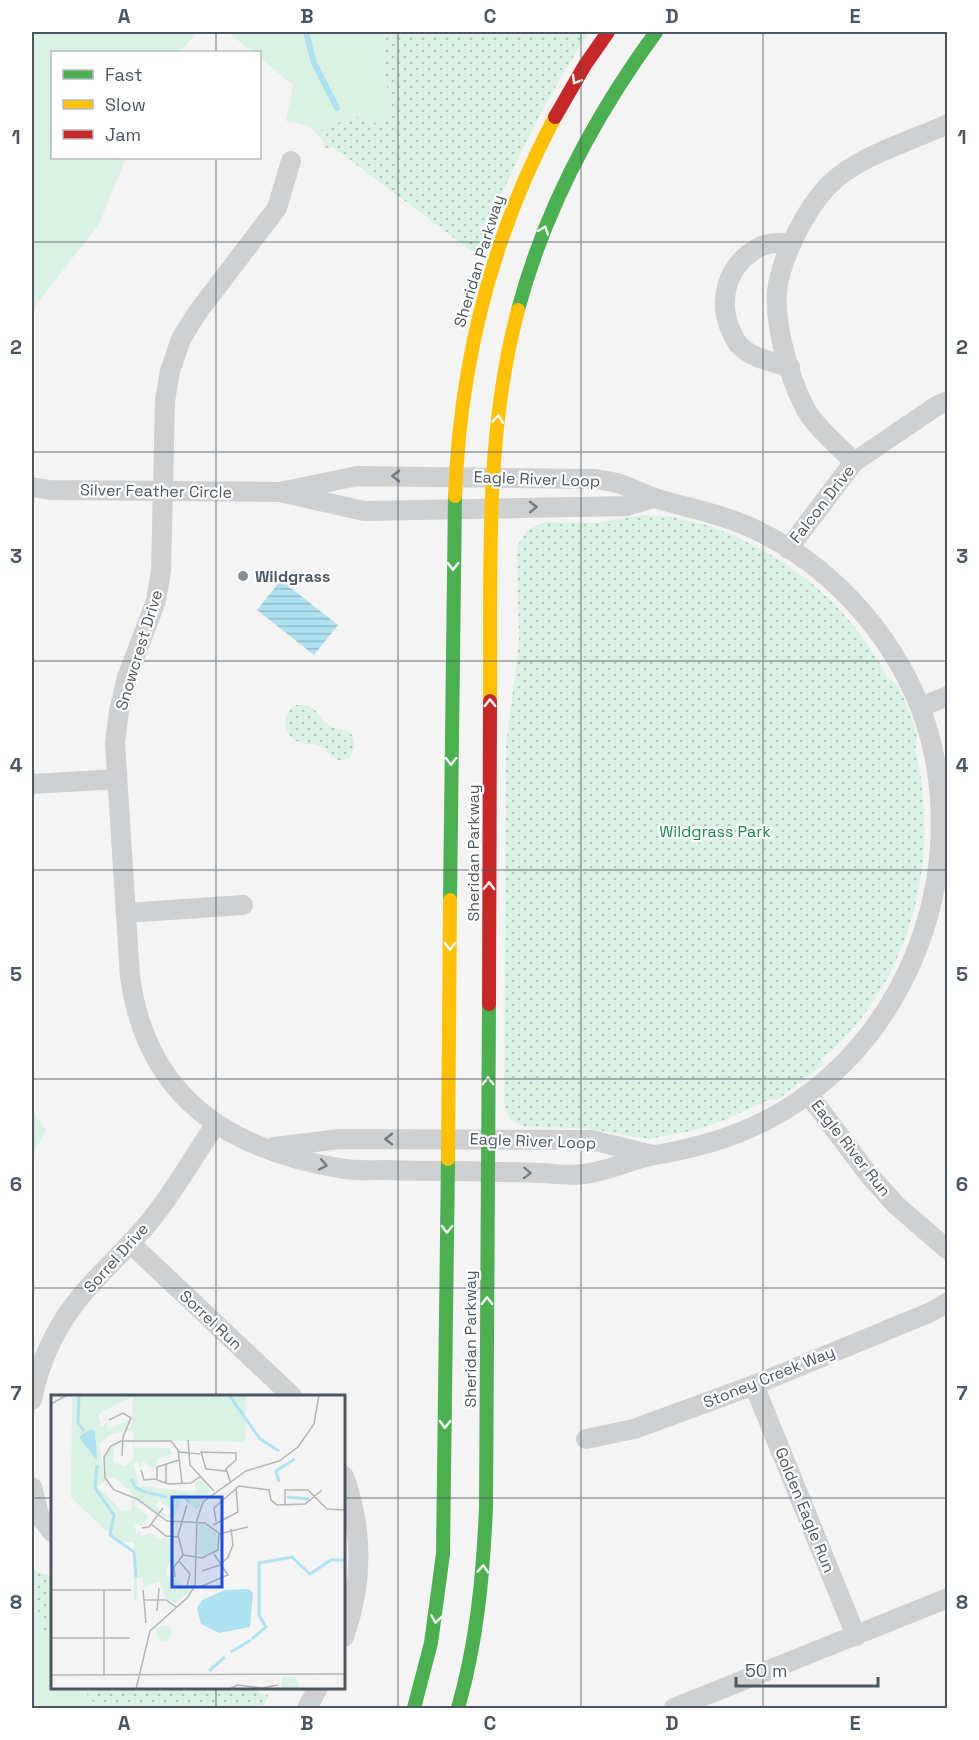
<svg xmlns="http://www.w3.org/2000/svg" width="979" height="1740" viewBox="0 0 979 1740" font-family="'Space Grotesk',sans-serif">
<defs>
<pattern id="park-dots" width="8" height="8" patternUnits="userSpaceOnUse" patternTransform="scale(1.5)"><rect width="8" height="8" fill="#d9f2e3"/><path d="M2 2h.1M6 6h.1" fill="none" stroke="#b2c7bb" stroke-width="1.8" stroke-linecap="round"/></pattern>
<pattern id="water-rules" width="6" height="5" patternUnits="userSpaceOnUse" patternTransform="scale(1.5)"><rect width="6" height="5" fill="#aee2f0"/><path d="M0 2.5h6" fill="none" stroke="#90bac6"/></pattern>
</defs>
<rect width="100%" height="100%" fill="#f4f4f4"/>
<g fill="#d9f2e3">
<path d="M32,32H197L180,52H52V158H126L99,224L32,310Z"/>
<path d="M227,32H388C385,43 382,54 382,66C383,83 396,102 390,118L375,123L359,117L340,122L315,132L307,125L286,121L293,85L260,58V52H253Z"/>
<path d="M32,1111L46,1130L32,1157Z"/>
<path d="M32,1567L37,1572L36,1580L45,1632L52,1649V1688H81L99,1708H32Z"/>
</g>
<g fill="url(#park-dots)">
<path d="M388,32H589C541,105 509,173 477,255L333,147L325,148L322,139L315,132L340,122L359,117L375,123L390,118C396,102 383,83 382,65C382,54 385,43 388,32Z"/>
<path d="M644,515C715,515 795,561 842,612C854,626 865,640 875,656C880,663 884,673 889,679C891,681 894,682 896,684C902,691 913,721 916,730C919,737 914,745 916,752C941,862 911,983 823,1058L822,1066L777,1100L770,1099L727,1119L696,1130L648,1139L585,1128L525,1127L510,1119L505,1110L504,1102L506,745L519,644L517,549L521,539L528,530L545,522L597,523Z"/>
<path d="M296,705C320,704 314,716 330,726C339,732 354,727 354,743C354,748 353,751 351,756C332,768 332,751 318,745C312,743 305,745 299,742C282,737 281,712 296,705Z"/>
<path d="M37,1572L52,1576V1649C40,1622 33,1602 37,1572Z"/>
<path d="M81,1688H250L269,1696L261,1708H99Z"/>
</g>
<path fill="url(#water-rules)" d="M285,575L290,580L287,585L338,625L314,655L257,610Z"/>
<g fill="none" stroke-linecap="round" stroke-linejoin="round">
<path stroke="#aee2f0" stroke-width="6" d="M306,32L314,63L337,108"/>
<g stroke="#ced0d2" stroke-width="20">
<path d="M790,367C773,362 751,358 739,345C736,342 734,337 732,333C717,302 726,267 756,249C766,242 780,243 792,243"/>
<path d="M854,462C838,445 817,429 805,408C789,377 772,319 778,284C784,253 805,211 827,187C856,156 909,142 948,124"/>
<path d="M32,487L50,490L280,492L364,511L627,506L653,498"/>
<path d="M280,492L357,476L596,479C607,481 618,482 628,487C638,491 648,496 658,499C688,508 717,513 745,525C826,560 891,630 922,712C979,873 903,1065 743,1131C714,1143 685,1150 655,1155C631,1159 608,1172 584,1174C571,1176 556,1174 543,1173C515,1172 488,1172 460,1171C435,1171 411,1171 386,1170C372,1170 358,1171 345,1169C230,1151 147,1099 130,977L115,743L119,711L127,677L156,601L161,571L165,401L170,371L181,339L197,313L277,208L291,161"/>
<path d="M788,549L854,462L938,405L948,401"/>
<path d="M920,707L948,696"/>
<path d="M32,784L117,779"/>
<path d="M126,913L243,905"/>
<path d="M808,1094L869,1175L896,1205L948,1250"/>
<path d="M274,1147L340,1139L591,1140L653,1155"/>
<path d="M130,1243L292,1396"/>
<path d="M754,1385L856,1636"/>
<path d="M32,1400C40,1358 58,1322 86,1290C108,1265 134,1242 154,1216C177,1187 195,1154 216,1124"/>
<path d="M586,1439L634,1429L754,1385L931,1312L948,1302"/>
<path d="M344,1476C363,1529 363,1584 344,1637"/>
<path d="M32,1487L39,1515L52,1532"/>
<path d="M307,1708L318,1688"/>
<path d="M674,1708L948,1598"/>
</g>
<g stroke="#4caf50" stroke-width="14">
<path d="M518,310C545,208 594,117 656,32"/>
<path d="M450,900L455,496"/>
<path d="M414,1708L431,1643L443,1554L448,1159"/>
<path d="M458,1708C477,1642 483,1576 486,1508L489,1004"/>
</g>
<g stroke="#ffc107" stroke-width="14">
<path d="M455,496C460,362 492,235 555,117"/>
<path d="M490,701C491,571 484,437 518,310"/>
<path d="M448,1159L450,900"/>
</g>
<g stroke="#c62828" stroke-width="14">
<path d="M555,117L585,65L608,32"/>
<path d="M489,1004L490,701"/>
</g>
</g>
<defs><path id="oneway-chevron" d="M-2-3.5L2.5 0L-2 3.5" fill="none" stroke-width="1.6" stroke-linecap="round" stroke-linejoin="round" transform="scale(1.5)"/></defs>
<g stroke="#f6fbf6">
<use href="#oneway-chevron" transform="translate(576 80) rotate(121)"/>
<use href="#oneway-chevron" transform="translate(544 230) rotate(-69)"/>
<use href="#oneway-chevron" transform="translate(498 419) rotate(-83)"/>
<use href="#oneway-chevron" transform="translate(453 566) rotate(91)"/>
<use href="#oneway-chevron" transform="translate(490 703) rotate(-90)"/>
<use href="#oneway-chevron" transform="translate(451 761) rotate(91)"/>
<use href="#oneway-chevron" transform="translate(489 886) rotate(-89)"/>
<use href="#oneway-chevron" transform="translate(450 946) rotate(91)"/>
<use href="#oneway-chevron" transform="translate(488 1081) rotate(-90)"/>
<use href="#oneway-chevron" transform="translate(447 1229) rotate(91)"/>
<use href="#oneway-chevron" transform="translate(487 1301) rotate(-90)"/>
<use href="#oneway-chevron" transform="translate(445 1424) rotate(91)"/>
<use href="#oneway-chevron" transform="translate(483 1569) rotate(-86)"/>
<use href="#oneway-chevron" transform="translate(436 1619) rotate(99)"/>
</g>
<g stroke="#727b83">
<use href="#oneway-chevron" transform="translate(396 476) rotate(-179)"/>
<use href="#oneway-chevron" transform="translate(533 507) rotate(-1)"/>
<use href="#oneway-chevron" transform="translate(389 1139) rotate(180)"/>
<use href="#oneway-chevron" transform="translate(323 1165) rotate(12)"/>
<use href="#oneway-chevron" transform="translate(527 1173) rotate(2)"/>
</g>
<path fill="none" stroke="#4a5661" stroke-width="1.5" stroke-opacity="0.55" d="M216,32V52M398,32V1708M581,32V1708M763,32V1708M216,158V1396M32,242H948M32,452H948M32,661H948M32,870H948M32,1079H948M32,1288H948M32,1498H52M344,1498H948M216,1688V1708"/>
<circle fill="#868d94" stroke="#fff" stroke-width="2" cx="243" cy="576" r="6"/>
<g text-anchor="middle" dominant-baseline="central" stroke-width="4.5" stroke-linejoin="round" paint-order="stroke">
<g font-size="16" fill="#4a5661" stroke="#fff">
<text transform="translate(479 261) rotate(-73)">Sheridan Parkway</text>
<text transform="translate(537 479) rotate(2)">Eagle River Loop</text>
<text transform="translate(156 491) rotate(1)">Silver Feather Circle</text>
<text transform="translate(822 504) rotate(-52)">Falcon Drive</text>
<text transform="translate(139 650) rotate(-73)">Snowcrest Drive</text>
<text transform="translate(473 853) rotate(-90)">Sheridan Parkway</text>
<text transform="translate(533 1141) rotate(2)">Eagle River Loop</text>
<text transform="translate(851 1148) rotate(52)">Eagle River Run</text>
<text transform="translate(116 1258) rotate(-48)">Sorrel Drive</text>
<text transform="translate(211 1320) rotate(43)">Sorrel Run</text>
<text transform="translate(470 1339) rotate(-90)">Sheridan Parkway</text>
<text transform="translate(769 1377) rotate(-22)">Stoney Creek Way</text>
<text transform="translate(805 1510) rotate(68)">Golden Eagle Run</text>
</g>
<g font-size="16" font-weight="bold" fill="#4a5661" stroke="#fff" text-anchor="start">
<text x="255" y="576">Wildgrass</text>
</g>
<g font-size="16" fill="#17864f" stroke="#fff">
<text x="715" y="831">Wildgrass Park</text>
</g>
</g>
<g transform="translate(51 1395)">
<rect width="294" height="294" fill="#f4f4f4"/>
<path d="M26,0H195L194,47L83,45L82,37L76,36L81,29L82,1L47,19L50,32L57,26L56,35L79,24L74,36L62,38L48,49L54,86L47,92L70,115L80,116L81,104L85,105L84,111L98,121L91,131L83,128L86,140L89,134V141L100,138L110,146L113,141L120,144L123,160L115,175L116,182L122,181L127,191L123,204L116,205L108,186L92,193V183H85L87,203L83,205V147H68L20,103L21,3ZM82,47L84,53H118L121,59L106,64L103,75L92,66L90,73L88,67L83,69L88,91L146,97L140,109L131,103L122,125L109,119L111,117L117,121L122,114L113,111L109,104L104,110L109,115L107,118L80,101L81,97L62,82L55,85L53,63L63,50L62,67L74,72L82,64ZM105 238a8 8 0 1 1 16 0a8 8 0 1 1-16 0ZM231,282H245L249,294H230Z" fill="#d9f2e3"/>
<path d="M150,83L160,93L146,115L137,109L145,100L144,87ZM148,129H155L167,137L166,154L154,161L147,159ZM123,183L139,196L124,208L118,205L127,199Z" fill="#d9f2e3"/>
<path d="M38,35H44L46,66L28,42ZM197,194L202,198L199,232L168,238L150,229L146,213L151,205L174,195Z" fill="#aee2f0"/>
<path fill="none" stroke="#aee2f0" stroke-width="3" d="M28,0L27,28L33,36M178,0L209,44L228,56M46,70L44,93L63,120L59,140L83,157L85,182M80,84L85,93L97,98M228,87L225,76L244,64M98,98L116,102M236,102L258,104M118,103L134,101L138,108M201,244L215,232L208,220V168L241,162L259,179L280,165H294M180,257L200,245M158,276L174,262"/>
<path fill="none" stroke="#b0b5b9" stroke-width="1.5" d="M0,9L16,0M58,25L72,18L80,23L72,42L71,61M137,45L139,70L163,96M128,57L149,59M128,65L106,72V85L118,89L140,88L150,81M115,68V89M90,75L93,85L105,84M175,76L155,74L150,57L185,58V65L175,74L179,86M131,88L127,55L120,46H70L60,51L53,62L54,83L63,95L86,104L116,126L155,128M136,110L127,140L132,160L151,163L167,155L168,138L154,128M234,110V95H257L276,114L294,115M165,126L163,113L188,91L218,95L220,105L226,110L254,109L271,95M100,129L115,141L127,142M162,130L187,117L185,92M91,133L98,132L112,113M168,139L197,132M128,166L139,179L136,191M151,176L169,170L177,162L182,150L180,134M124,182L123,172L132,160M149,192L177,180L163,159M0,195H80M53,195V281M92,195L95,228M93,205H115L125,212M106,216L108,193M0,243H79M0,280L294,279M85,294L99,236L136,203L144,191L146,125L152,107L195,76L228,66L247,52L263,29L268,0M94,294H144M179,294L186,290L211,293L227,290"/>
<path fill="#1d4ed8" fill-opacity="0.15" stroke="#1d4ed8" stroke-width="3" d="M121,102H171V192H121Z"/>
<rect width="294" height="294" fill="none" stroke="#4a5661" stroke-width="3"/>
</g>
<rect width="979" height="1740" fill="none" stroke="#ffffff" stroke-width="66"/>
<rect x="51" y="51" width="210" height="108" fill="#ffffff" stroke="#b7bbc0" stroke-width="1.5"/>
<rect x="63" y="70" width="30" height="9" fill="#4caf50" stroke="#b7bbc0" stroke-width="1.5"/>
<text x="105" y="81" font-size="18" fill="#4a5661">Fast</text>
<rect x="63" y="100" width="30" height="9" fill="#ffc107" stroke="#b7bbc0" stroke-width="1.5"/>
<text x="105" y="111" font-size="18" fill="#4a5661">Slow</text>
<rect x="63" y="130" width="30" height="9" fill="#c62828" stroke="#b7bbc0" stroke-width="1.5"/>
<text x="105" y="141" font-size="18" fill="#4a5661">Jam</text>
<path d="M736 1677v9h142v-9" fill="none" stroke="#4a5661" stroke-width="3"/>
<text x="745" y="1677" font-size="18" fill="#4a5661" stroke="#ffffff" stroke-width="4.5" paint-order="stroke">50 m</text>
<rect x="33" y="33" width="913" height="1674" fill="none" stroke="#4a5661" stroke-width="2"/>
<g font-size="20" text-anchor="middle" font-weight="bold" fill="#4a5661">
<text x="124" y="23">A</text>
<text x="307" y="23">B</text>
<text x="490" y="23">C</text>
<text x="672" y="23">D</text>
<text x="855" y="23">E</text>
<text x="16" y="144">1</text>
<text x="962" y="144">1</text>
<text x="16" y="354">2</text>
<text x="962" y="354">2</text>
<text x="16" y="563">3</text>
<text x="962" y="563">3</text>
<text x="16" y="772">4</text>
<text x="962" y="772">4</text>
<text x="16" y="981">5</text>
<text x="962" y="981">5</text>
<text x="16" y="1191">6</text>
<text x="962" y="1191">6</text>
<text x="16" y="1400">7</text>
<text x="962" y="1400">7</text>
<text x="16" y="1609">8</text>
<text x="962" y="1609">8</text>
<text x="124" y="1730">A</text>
<text x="307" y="1730">B</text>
<text x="490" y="1730">C</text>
<text x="672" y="1730">D</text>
<text x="855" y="1730">E</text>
</g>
</svg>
